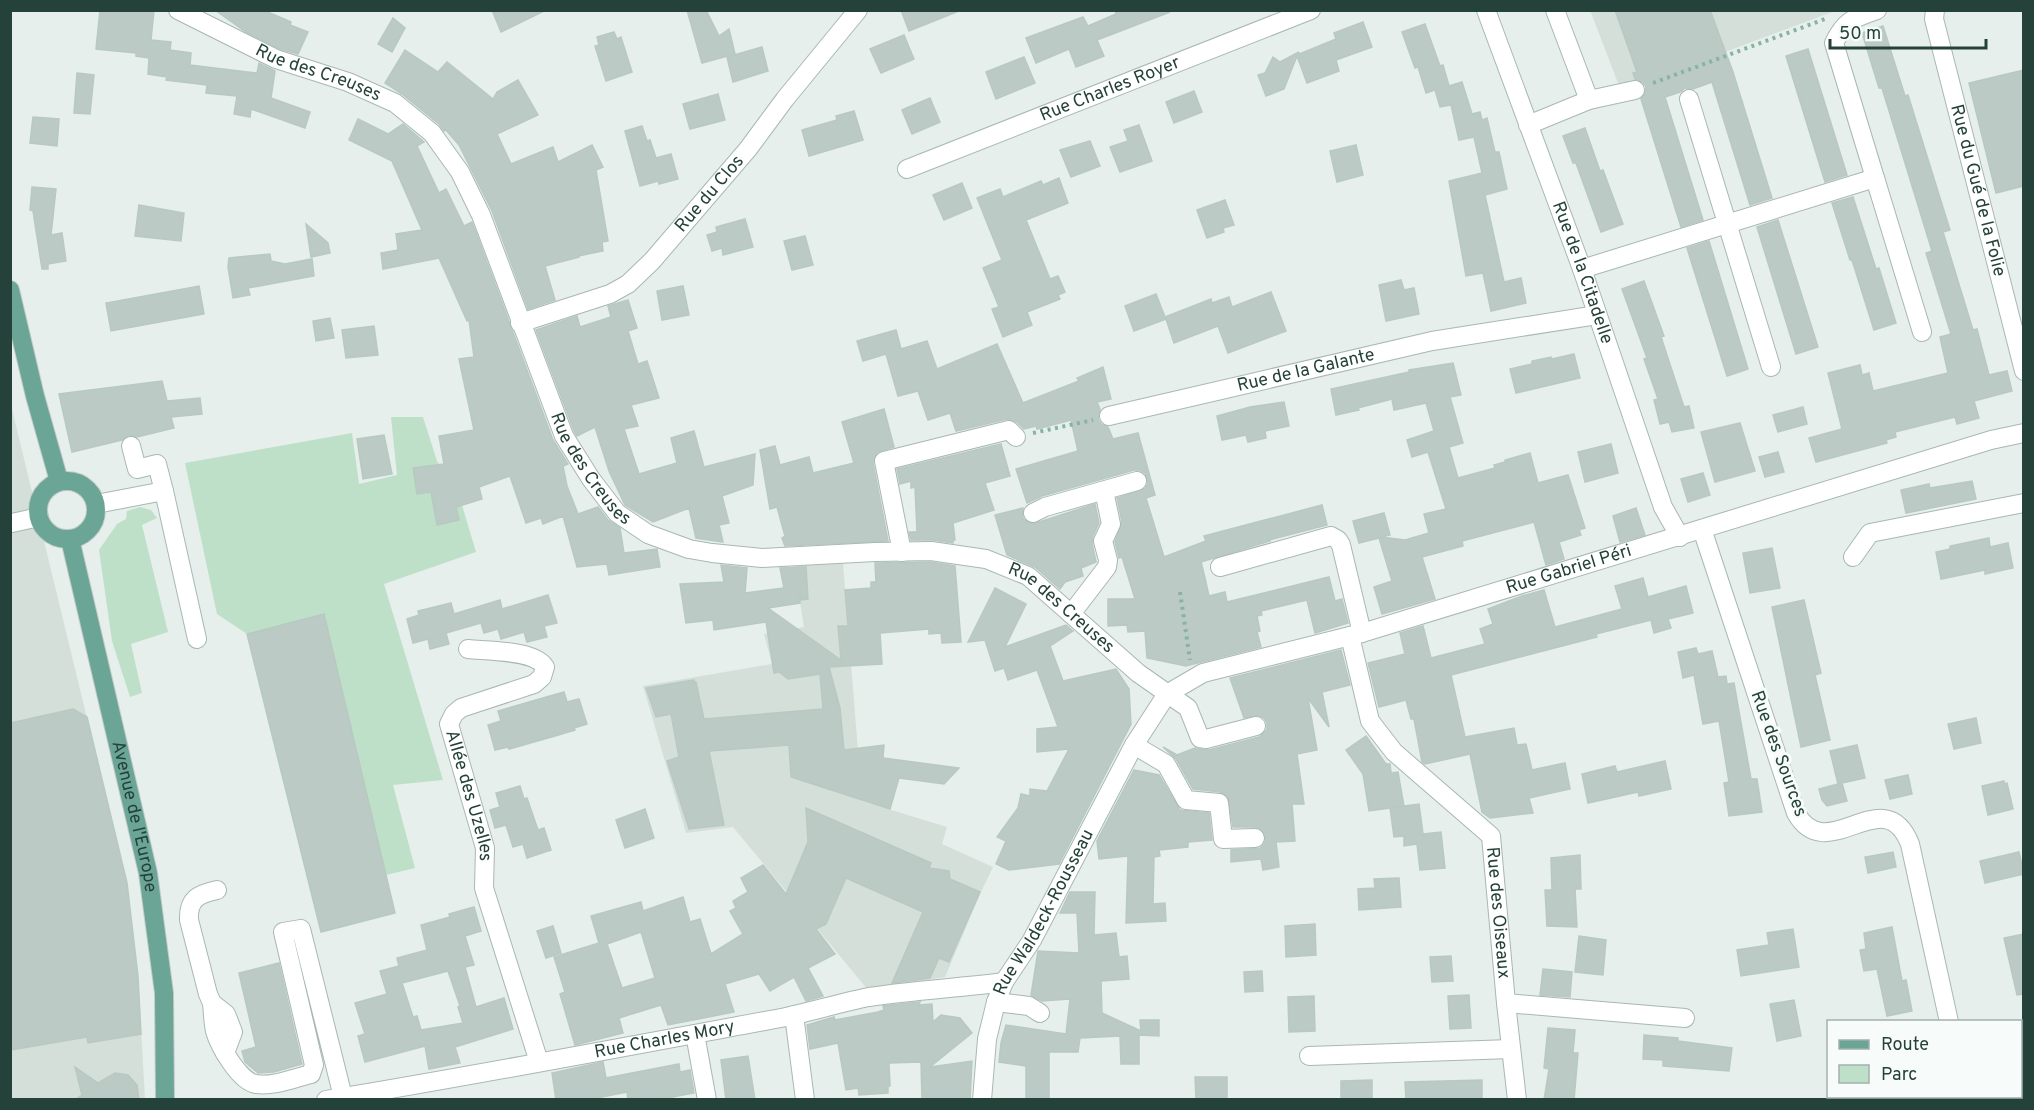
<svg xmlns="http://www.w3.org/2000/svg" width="2034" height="1110" viewBox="0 0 2034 1110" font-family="Overpass,sans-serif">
<rect width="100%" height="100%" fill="#e6efeb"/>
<g fill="#d4dfda">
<path d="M1590,10L1835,11L1621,91Z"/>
<path d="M10,401L127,883L138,976L145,1099H11Z"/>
<path d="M843,563L862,801L947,827L942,844L993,867L981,892L945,977L868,990L733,827L686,833L643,686L772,664L764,634L804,627L794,566Z"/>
</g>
<g fill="#bfe0c8">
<path d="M391,417H423L437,461L459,495L476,552L384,584L443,780L393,785L415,868L386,875L324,614L247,634L217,614L185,463L352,433L359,484L397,475Z"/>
<path d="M140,507L151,510L157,518L142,525L168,632L131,644L142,693L130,697L112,641L99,550L117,524L126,519L127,511Z"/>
</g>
<g fill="#bbcac4" stroke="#b8c9c2" stroke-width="1.5" fill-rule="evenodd">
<path d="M100,10H154L151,40L171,42L170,50L191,53L190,65L257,73L259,63L275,71L271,98L310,112L305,128L251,109L250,117L234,114L237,96L206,93L207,85L166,80L167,77L148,74L149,58L136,56V53L96,49Z"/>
<path d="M215,10H263L291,22L290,25L308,32L298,54L280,49L246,32Z"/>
<path d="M492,10H546L501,32Z"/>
<path d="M687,10H706L719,36L729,29L735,54L702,63Z"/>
<path d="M901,10H959V11L909,31Z"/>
<path d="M1115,10L1170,12L1097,40L1104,56L1076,67L1069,49L1036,63L1026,38L1083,17L1088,26L1116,14Z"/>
<path d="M1615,10H1710L1733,72L1772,198L1750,205L1712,82L1693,89L1685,88L1680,92L1665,97L1703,220L1681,227L1641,99L1645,94L1646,87L1643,82L1635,79L1633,73L1637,72Z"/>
<path d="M393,18L405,28L392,52L378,44Z"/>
<path d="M1363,22L1372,47L1336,60L1339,71L1307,83L1297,56L1284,89L1266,96L1258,75L1265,73L1273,57L1280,62L1299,52L1297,55L1336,39L1334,33Z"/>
<path d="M1425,24L1440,66L1443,65L1449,86L1462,82L1472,114L1480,112L1482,120L1487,118L1495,152H1499L1507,189L1485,195L1504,282L1521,278L1526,303L1491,311L1483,273L1466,276L1449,181L1482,173L1474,137L1459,140L1451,105L1440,107L1435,90L1426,93L1418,67L1415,68L1402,32Z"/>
<path d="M1883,26L1905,96L1908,95L1950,230L1943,232L1973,330L1977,329L1989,375L2007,371L2012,391L1974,401L1979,418L1957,424L1955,417L1895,432L1896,437L1886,440L1887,443L1816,462L1809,438L1842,429L1828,373L1860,365L1862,375L1869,373L1873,391L1948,373L1940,337L1951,334L1926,253L1932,251L1882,88H1879L1862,33Z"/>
<path d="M614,32L617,39L621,37L632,72L606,81L595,46L599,45L597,37Z"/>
<path d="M904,35L914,59L881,73L870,49Z"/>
<path d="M762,47L768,71L733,82L727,57Z"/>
<path d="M1808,49L1847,175L1825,182L1786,56Z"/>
<path d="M405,50L438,72L447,62L493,99L497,92L518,80L538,115L497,134L511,164L553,147L558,162L592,145L603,167L596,170L608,241L602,242L603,251L578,256L579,257L545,266L555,300L528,309L492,211L459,145L446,130L444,131L439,124L402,94L385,83Z"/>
<path d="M1024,57L1035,83L996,99L986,72Z"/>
<path d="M2024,70V186L1996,193L1969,83Z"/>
<path d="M77,73L94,75L90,114L74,113Z"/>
<path d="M1194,91L1202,112L1174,123L1166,102Z"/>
<path d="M718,94L725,120L690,129L683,104Z"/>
<path d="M930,98L940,122L912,134L902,110Z"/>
<path d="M854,111L863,140L809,156L802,130L837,120L836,116Z"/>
<path d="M33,117L59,119L57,146L30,143Z"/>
<path d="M358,119L388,134L403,124L424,142L417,146L439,193L446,189L464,226L472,222L553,440L568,464L563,466L567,486L578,514L598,507L608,520L620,528L624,553L657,549L660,567L609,575L607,564L577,567L563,516L543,524L541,518L526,523L510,476L479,487L482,499L456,507L459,520L437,525L431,492L417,494L413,468L444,464L439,436L474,430L459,359L474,357L469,320L467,321L439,258L383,269L381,253L398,250L396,234L422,230L392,161L349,140Z"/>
<path d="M1139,125L1152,161L1120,172L1110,147L1128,141L1124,130Z"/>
<path d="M642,126L647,141L650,140L656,158L671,154L678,179L659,184L658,181L640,186L625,131Z"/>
<path d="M1585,128L1600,171L1603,170L1623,224L1601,232L1576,163H1573L1563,136Z"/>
<path d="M1090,141L1100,166L1071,177L1060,150Z"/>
<path d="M1356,145L1363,175L1337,182L1330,151Z"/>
<path d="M1059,178L1068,203L1026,220L1050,279L1058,276L1065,292L1058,295L1060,299L1027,312L1032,325L1003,337L992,309L999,307L983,268L1002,260L977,198L1000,189L1003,197L1041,181L1043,185Z"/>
<path d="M962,183L972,208L944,220L933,195Z"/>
<path d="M32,187L56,189L51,235L62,233L66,261L48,264V269H42L33,211L30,210Z"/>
<path d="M1853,197L1876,269L1879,268L1896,323L1874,330L1852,260H1850L1832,203Z"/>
<path d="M1225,200L1234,225L1223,228L1224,232L1207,238L1197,210Z"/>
<path d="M139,205L184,213L181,241L135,236Z"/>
<path d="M745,219L753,247L723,255L722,248L712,251L707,235L717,232L716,227Z"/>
<path d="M1778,220L1818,347L1796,354L1757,227Z"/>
<path d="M306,224L328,243L330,253L311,257Z"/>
<path d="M805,236L813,265L792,270L784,241Z"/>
<path d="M1709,241L1748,369L1727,376L1687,248Z"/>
<path d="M270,254L271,261L285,264L312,259L314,276L248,288L250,295L233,298L228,267L229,258Z"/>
<path d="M1401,280L1404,290L1414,288L1419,314L1386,321L1379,285Z"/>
<path d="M1644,281L1664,336L1661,337L1684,407L1689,406L1694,428L1672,432L1669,422L1660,424L1654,400L1658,399L1644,359L1647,358L1622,289Z"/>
<path d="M199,286L204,314L111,331L106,303Z"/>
<path d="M683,286L689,315L662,320L657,291Z"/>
<path d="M1271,292L1286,331L1228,353L1218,326L1174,343L1166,319L1134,331L1125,306L1156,294L1165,317L1211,299L1212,303L1229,297L1232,307Z"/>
<path d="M628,300L637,328L628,331L638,364L647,361L659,398L631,405L638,426L624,429L639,474L677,463L671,438L694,431L704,467L755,454L753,485L722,496L729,523L719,525L723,542L696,538L689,508L653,522L625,505L609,471L595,427L577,436L574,431L536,330L577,316L580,327L611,317L608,306Z"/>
<path d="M330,318L334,338L316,341L313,321Z"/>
<path d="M374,326L378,355L346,358L342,330Z"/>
<path d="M896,330L901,349L927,341L937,369L997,344L1023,403L1079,381L1077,378L1103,367L1111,399L1097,402L1100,409L1098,419L1101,424L1108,427L1113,439L1138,433L1155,495L1146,498L1164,557L1206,541L1204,536L1322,505L1327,525L1269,540L1270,541L1201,562L1205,578L1209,596L1225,592L1227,602L1329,577L1335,601L1342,599L1348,623L1315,633L1307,600L1261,611L1262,615L1257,616L1260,631L1257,632L1261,647L1186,666L1147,658L1145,631L1128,632L1127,625L1108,626V599H1135L1122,557L1119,558L1115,542L1122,522L1117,498L1145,489L1148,483L1145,473L1140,470H1134L1042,496L1027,503L1016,469L1078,451L1071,420L1037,429L1036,426L1024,429L1017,422L1007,419L956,431L950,413L928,420L918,391L898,396L886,354L863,361L857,341Z"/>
<path d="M1574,354L1580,378L1516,393L1510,369L1532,364V361L1551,357L1552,359Z"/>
<path d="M1453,363L1461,395L1450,397L1463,443L1449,447L1458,478L1495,468L1494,465L1505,462V460L1530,453L1538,483L1568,475L1585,528L1579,530L1581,535L1559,542L1564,559L1546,565L1534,522L1462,541L1463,546L1422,557L1435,599L1382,614L1374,587L1392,581L1379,538L1359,543L1353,521L1384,513L1390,535L1381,537L1405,540L1429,533L1424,514L1446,509L1428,452L1412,457L1407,440L1434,431L1426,403L1394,410L1392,399L1358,408L1359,410L1336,415L1331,389L1409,372V370Z"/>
<path d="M162,381L167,401L200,398L202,414L171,417L174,428L137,437L129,435L122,440L72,452L59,394Z"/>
<path d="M1284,402L1289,426L1265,431L1266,438L1248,442L1246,435L1222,440L1217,416L1250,407Z"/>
<path d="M1803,407L1807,424L1778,432L1773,415Z"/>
<path d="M884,409L894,447L877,452L873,463L888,541L785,546L782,538L785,536L777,507L770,509L760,450L775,446L780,465L809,457L813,473L854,463L842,422Z"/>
<path d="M1740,423L1755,471L1715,482L1701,432Z"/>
<path d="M384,435L392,474L363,479L357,439Z"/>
<path d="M1001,444L1010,476L985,483L994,510L953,523L955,540H953V543L932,540H911L909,532H917L915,487L911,488V481L900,484L897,469Z"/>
<path d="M1611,444L1618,473L1585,482L1578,452Z"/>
<path d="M1778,452L1784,472L1765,477L1759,457Z"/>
<path d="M1703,473L1710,495L1688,502L1681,479Z"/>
<path d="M1972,481L1976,499L1906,513L1901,490L1929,484L1930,488Z"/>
<path d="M1095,504L1099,523L1093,536L1092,543L1096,562L1081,568L1083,576L1065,582L1060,589L1035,567L1007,555L995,515L1023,508V519L1033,524Z"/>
<path d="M1636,508L1645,535L1620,542L1613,516Z"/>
<path d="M1989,538L1990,547L2008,543L2013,568L1985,574V570L1941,579L1936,552L1950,549V546Z"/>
<path d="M1772,548L1780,588L1750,593L1743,553Z"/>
<path d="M930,562L955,566L961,642L942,643L941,633L929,634V629L880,633L882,664L829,667L840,708L844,750L884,745L883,758L959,768L944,784L899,778L890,809L791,777L789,745L709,751L724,825L689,829L667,761L679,757L671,714L656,717L646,688L694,680V682H696L704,719L823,709L820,674L788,679L779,672L774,673L766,622L714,630L713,620L686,623L680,584L724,582L721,565L747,568L745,593L784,588L780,568L806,567L808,599L801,600L799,596L800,603L768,608L841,660L838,626H848L845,590L871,588V582H876L875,563Z"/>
<path d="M1643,578L1648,597L1686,586L1693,613L1668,619L1671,628L1654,633L1651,620L1596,634L1597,637L1451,675L1465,737L1514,728L1517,745L1526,744L1532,770L1565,763L1570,789L1529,798L1533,813L1490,818L1482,812L1470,754L1425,764L1422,762L1414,719H1411L1406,700L1379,707L1368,663L1405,654L1400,633L1423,626L1431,658L1485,644L1480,629L1493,624L1488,609L1522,596L1544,590L1555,627L1622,609L1615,586Z"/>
<path d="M995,588L1026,604L1005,647L1066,625L1073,631L1050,646L1063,681L1116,669L1129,689L1131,724L1059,864L1009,870L996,864L1006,841L997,837L1018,808L1021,794L1030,796V789L1047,791L1069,749L1037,752V729L1058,727L1037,670L1008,680L1004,668L995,671L985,640L968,642Z"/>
<path d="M548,595L557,623L544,626L547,637L527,642L524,632L501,639L498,629L484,633L481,623L446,633L449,644L430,649L428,639L413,643L407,619L419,615L418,611L451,603L454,614L500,600L502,609Z"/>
<path d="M1804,600L1821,673L1815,675L1830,740L1801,747L1772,607Z"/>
<path d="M324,614L395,913L321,932L247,634Z"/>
<path d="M1696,648L1698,654L1712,651L1718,677L1726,676L1727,684L1734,683L1751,779H1757L1762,812L1729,816L1724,783L1729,782L1719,721L1703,724L1694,675L1683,678L1678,652Z"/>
<path d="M1341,650L1350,685L1322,692L1329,727L1308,698L1317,750L1297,754L1304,804H1292L1295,841L1276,842L1279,867L1263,870L1261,859L1231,862V850L1260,848L1265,843V833L1255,827H1233L1228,797L1220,792L1193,789L1176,759L1163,747L1177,755L1195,748L1209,750L1259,737L1267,730V723L1264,718L1258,715L1244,718L1230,678Z"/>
<path d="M564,692L567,702L579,699L587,724L574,728L575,730L555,736L509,749L508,747L495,750L488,725L501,721L498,711Z"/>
<path d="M73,709L87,717L127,883L138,976L141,1034L88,1043L87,1037L10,1050V723Z"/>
<path d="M1976,718L1981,743L1954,749L1948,724Z"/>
<path d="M1366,736L1386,764H1390L1391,773L1398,772L1404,806L1369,811L1363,774L1346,750Z"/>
<path d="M1857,745L1865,778L1842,783L1847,801L1827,806L1822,800L1819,789L1838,784L1830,751Z"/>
<path d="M1665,761L1671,789L1639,796L1638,792L1588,803L1582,774L1615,766L1617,772Z"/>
<path d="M1134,770L1159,775L1180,810L1209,813L1212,840L1188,842V847L1159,850L1160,856L1154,857L1153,904L1165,903L1166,921L1126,923L1128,856L1099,859L1097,841Z"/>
<path d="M1908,775L1912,794L1890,799L1885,780Z"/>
<path d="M2004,781V784L2007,783L2013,809L1988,815L1982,786Z"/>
<path d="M520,786L524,799L527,798L538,830L544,828L551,850L527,858L523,844L513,847L506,825L495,828L490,810L500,807L496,793Z"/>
<path d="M1419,804L1423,834L1441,832L1445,868L1420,870L1417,844L1404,846V836L1394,837L1390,808Z"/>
<path d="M806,808L931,863L929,868L949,871L950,879L980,892L949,962L939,958L930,978L892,983L923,912L846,878L826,924L816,929L835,954L808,968L823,996L806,1001L794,977L770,991L759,974L725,984L734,1012L668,1025L661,1005L619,1018L623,1033L575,1045L560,994L565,992L554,957L599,943L591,916L641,902L643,911L683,897L690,922L700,919L711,954L743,934L730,911L736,908L733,901L748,892L741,878L763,865L786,894L808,842ZM641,932L655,978L622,988L607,944Z"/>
<path d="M645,809L654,838L625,848L616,820Z"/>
<path d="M1893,852L1896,867L1868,873L1865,857Z"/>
<path d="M2019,852L2024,874L1985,883L1980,861Z"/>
<path d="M1580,855L1581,889H1575L1577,927L1547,926L1545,890H1552L1551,858Z"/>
<path d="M1399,878L1401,907L1359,910L1358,889L1375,888L1374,879Z"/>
<path d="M1070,892H1095L1094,935L1116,933L1119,957L1127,956L1129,979L1101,981L1102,1013L1141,1031L1140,1020H1159V1036L1139,1035V1064H1121L1120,1036L1080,1038L1078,1052H1049V1100H1026V1066L999,1062L1001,1043L1006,1025L1066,1034L1070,999L1042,1001L1031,995L1038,951L1079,953L1077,913H1060Z"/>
<path d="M474,907L481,931L465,936L474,965L465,967L476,1007L504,998L513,1029L455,1047L460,1063L429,1069L425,1046L365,1062L358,1036L365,1034L355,1003L387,994L380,971L399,966L397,958L427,950L421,925L450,917L449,914ZM448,971L460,1006L458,1007L463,1023L421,1030L417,1016L413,1017L402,983Z"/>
<path d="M1315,924L1316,955L1286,957L1285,926Z"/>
<path d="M553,926L561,953L546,958L537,931Z"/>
<path d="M1892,927L1902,981L1906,980L1912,1011L1887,1016L1877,969L1864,971L1860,950L1866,949L1864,933Z"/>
<path d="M1793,929L1799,967L1741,976L1737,950L1769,945L1767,933Z"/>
<path d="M2024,934V994L2017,995L2004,938Z"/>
<path d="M1579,936L1606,940L1603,975L1575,972Z"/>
<path d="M1451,956L1453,981L1432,982L1430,957Z"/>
<path d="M279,963L302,1064L274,1072L258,1073L245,1062L242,1051L256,1047L239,973Z"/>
<path d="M1543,969L1572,972L1570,997L1540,995Z"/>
<path d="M1262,971L1263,991L1245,992L1244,972Z"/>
<path d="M1469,995L1471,1028L1450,1029L1448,996Z"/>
<path d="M1314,996L1315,1031L1289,1032L1288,997Z"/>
<path d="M1794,1000L1801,1036L1777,1041L1770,1004Z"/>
<path d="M920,1002L918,1005L932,1004L933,1022L941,1015L960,1018L972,1033L930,1067L972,1061L970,1100H922L921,1062L889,1063L890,1086H888V1093L859,1095L858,1088L846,1090L838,1043L810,1049L807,1025L834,1017L835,1020L878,1012L884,1010L883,1006Z"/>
<path d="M1548,1028L1575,1030L1573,1053H1578L1574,1100H1544L1549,1069L1544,1068Z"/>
<path d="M1644,1035L1678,1038V1041L1732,1048L1729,1071L1663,1066V1060L1643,1059Z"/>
<path d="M748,1056L755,1100H726L721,1060Z"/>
<path d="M603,1062L606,1078L679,1064L680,1072L690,1070L694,1093L657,1100H628L627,1092L587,1100H556L552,1073Z"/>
<path d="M75,1067L98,1083L115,1073L128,1075L137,1085L139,1100H75L82,1095Z"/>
<path d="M1195,1077H1227V1100H1196Z"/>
<path d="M1372,1080V1100H1341V1081Z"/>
<path d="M1482,1080V1100H1406L1405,1082Z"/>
</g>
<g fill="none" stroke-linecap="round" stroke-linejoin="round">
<g stroke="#a8b8b2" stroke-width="20">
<g id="minor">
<path id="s1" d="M178,10L276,59L348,82L395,103L432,133L460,172L481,215L564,436L591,479L617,513L648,534L689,549L712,553L762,558L875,552L931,551L986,559L1028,576L1138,673L1188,708L1200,738L1206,739L1256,726"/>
<path id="s2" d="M1486,10L1582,269L1663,507L1680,537"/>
<path id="s3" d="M1935,10L1934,19L2024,371"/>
<path d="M1689,99L1771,367"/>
<path d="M1589,100L1635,90"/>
<path d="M1528,125L1589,100L1555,10"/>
<path id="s4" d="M907,169L1311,10"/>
<path d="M1875,178L1922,332"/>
<path d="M1582,269L1875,178L1834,43C1845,20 1854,18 1877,10"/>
<path id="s5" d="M520,323L610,294L628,284L652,261L748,149L785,99L858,10"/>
<path id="s6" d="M1109,416L1432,341L1597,315"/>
<path d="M131,446L137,469L157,464L164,491"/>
<path d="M96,504L164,491L197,639"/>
<path d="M1033,513L1045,507L1137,481"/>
<path d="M12,523L39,517"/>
<path d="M1702,529L1796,813C1827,869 1884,778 1910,844L1949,1022"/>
<path d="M902,552L884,461L1009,430L1016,437"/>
<path d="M1853,557L1870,533L2024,503"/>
<path d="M1220,567L1331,536L1338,540L1341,545L1362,633"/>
<path d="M1071,614L1107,567L1108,560L1103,541L1111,524L1104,491"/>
<path id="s7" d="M1350,636L1370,721L1394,752L1491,836L1506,1003L1517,1100"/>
<path id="s8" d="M468,649C488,651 535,650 545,667L542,677L534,684L461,708L454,714L449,724L485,848L484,888L539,1062"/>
<path d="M1134,745L1166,764L1186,800L1219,803L1223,839L1255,838"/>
<path d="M217,890C198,894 188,899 189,920L208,994L212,1003L226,1014L233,1032L225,1053"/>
<path d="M996,1002L1029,1006L1040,1013"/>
<path d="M212,1003C213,1012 213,1022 215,1031C219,1046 240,1082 256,1084C273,1087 294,1078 311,1074L314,1065L283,932L301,929L343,1097"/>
<path d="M1506,1003L1685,1018"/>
<path d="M794,1015L805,1100"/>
<path d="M695,1034L707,1100"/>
<path d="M2020,1050L2024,1049"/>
<path d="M1309,1056L1511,1049"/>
<path d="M1964,1096L1965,1100"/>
<path id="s9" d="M326,1100C478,1075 629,1046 781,1018C810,1012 839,1003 869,997C914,990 959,988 1004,982"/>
<path id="s10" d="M982,1100L987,1039L996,1002L1004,982L1032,940L1134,745L1167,694L1203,673L1362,633L1991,440L2024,433"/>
</g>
</g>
<g stroke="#c2cac8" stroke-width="20">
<g id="major">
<path d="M10,290L35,396L59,481"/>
<circle cx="67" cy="510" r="29"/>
<path id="s11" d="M70,539L148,873L164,993L165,1100"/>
</g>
</g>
<g stroke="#86b3a5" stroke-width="4" stroke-dasharray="3 4.5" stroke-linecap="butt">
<path d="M1653,83L1825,19"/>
<path d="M1033,433L1093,420"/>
<path d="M1180,592L1190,660"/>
</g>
<use href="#minor" stroke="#fff" stroke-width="18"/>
<use href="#major" stroke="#6aa596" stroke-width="18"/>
</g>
<g text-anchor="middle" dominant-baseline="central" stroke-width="6" stroke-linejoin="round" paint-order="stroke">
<g font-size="18" fill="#24423a" stroke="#f7fbf9">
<text stroke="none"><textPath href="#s1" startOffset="154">Rue des Creuses</textPath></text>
<text stroke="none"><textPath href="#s4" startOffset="218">Rue Charles Royer</textPath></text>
<text stroke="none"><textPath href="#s3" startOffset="186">Rue du Gué de la Folie</textPath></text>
<text stroke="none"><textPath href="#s5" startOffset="237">Rue du Clos</textPath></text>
<text stroke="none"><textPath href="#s2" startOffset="280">Rue de la Citadelle</textPath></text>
<text stroke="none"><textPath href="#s6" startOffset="202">Rue de la Galante</textPath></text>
<text stroke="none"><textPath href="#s1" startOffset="658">Rue des Creuses</textPath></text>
<text stroke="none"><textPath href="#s10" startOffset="874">Rue Gabriel Péri</textPath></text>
<text stroke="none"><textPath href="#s1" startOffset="1180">Rue des Creuses</textPath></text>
<text transform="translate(1778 754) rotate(70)">Rue des Sources</text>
<text stroke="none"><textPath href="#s8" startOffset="274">Allée des Uzelles</textPath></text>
<text stroke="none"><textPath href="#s11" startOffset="285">Avenue de l'Europe</textPath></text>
<text stroke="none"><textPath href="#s10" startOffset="201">Rue Waldeck-Rousseau</textPath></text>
<text stroke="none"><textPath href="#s7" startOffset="332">Rue des Oiseaux</textPath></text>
<text stroke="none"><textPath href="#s9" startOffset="344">Rue Charles Mory</textPath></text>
</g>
</g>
<rect width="2034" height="1110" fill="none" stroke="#24423a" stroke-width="24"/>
<rect x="1827" y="1020" width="195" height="78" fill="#f7fbf9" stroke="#a3b1ad" stroke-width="1.5"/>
<rect x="1839" y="1040" width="30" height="9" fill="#6aa596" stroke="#a3b1ad" stroke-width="1.5"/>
<text x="1881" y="1050" font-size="18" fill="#24423a">Route</text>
<rect x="1839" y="1065" width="30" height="18" fill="#bfe0c8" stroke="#a3b1ad" stroke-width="1.5"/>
<text x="1881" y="1080" font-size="18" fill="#24423a">Parc</text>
<path d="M1830 39v9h156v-9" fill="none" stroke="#24423a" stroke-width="3"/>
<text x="1839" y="39" font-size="18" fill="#24423a" stroke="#f7fbf9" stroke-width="4.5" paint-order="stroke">50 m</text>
</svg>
